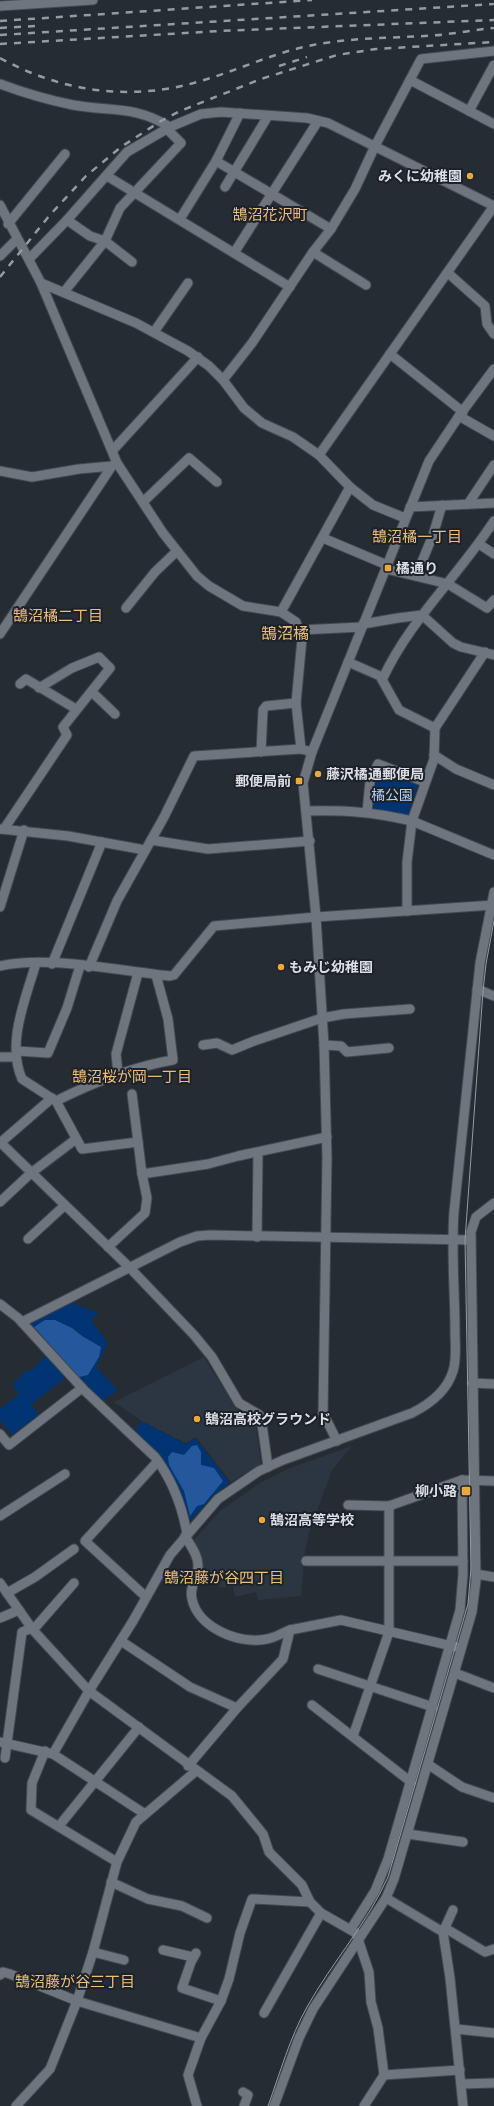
<svg xmlns="http://www.w3.org/2000/svg" width="494" height="2106" viewBox="0 0 494 2106" font-family="'Nunito Sans','Noto Sans JP',sans-serif">
<rect width="100%" height="100%" fill="#262c33"/>
<g fill="#2c3642">
<path d="M204,1357L235,1407L255,1420L261,1464L231,1482L196,1437L186,1443L142,1421L114,1402Z"/>
<path d="M352,1446L332,1470L310,1529L305,1550L301,1596L258,1600L256,1592L235,1597L233,1586L220,1588L217,1573H200L191,1543L220,1511L260,1483L290,1468Z"/>
</g>
<g fill="#003473">
<path d="M380,771L418,784L408,817L372,809L374,783Z"/>
<path d="M72,1303L98,1313L91,1320L108,1343L96,1367L118,1390L102,1401L30,1324Z"/>
<path d="M46,1356L66,1377L31,1405L39,1415L12,1435L0,1420V1409L19,1394L13,1385L26,1370L31,1371Z"/>
<path d="M141,1421L186,1444L195,1438L230,1483L214,1495L189,1522C184,1484 163,1457 135,1432Z"/>
</g>
<g fill="#23589d">
<path d="M45,1320H55L72,1328L82,1336L101,1347L99,1357L88,1375L79,1377L34,1327Z"/>
<path d="M197,1445L201,1452V1465L214,1468L223,1481L204,1504L197,1506L190,1516L184,1491L169,1465L168,1457L172,1452L184,1455L192,1446Z"/>
</g>
<g fill="none" stroke-linecap="round" stroke-linejoin="round">
<g stroke="#44494f" stroke-width="11">
<g id="minor">
<path d="M0,6L93,0"/>
<path d="M410,80L494,124"/>
<path d="M0,84C24,93 48,100 73,105C112,112 134,105 170,127"/>
<path d="M469,111L494,65"/>
<path d="M216,161L331,229"/>
<path d="M107,176L290,287"/>
<path d="M225,187L268,116"/>
<path d="M0,205L41,283L117,463L163,533L197,576L209,586L243,606L281,612L296,622L302,639L296,703L301,749L312,752"/>
<path d="M180,219L216,161L240,113"/>
<path d="M67,220L90,236L105,241L132,262"/>
<path d="M8,224L65,154"/>
<path d="M313,252L366,285"/>
<path d="M234,253L318,121"/>
<path d="M0,256L17,239"/>
<path d="M29,259L67,220L127,152L170,127L201,114L221,112L307,118L328,123L494,206"/>
<path d="M448,273L485,306L487,324L494,334"/>
<path d="M41,283L136,323L188,351L209,366L223,380L244,408L262,423L293,437L319,455L350,487L373,505L405,518"/>
<path d="M64,292L105,241L120,208L181,143L167,129"/>
<path d="M154,332L188,283"/>
<path d="M390,354L463,412"/>
<path d="M223,380L252,343L313,252L331,229L355,189L375,146L421,59L494,51"/>
<path d="M459,416L494,436"/>
<path d="M113,450L198,357"/>
<path d="M319,455L494,206"/>
<path d="M0,471L32,477L79,469L112,466"/>
<path d="M143,502L189,458L217,482"/>
<path d="M468,504L494,465"/>
<path d="M410,507L494,503"/>
<path d="M323,538L387,565"/>
<path d="M479,544L494,554"/>
<path d="M386,569L448,584L487,608L494,600"/>
<path d="M416,576L433,535L442,505"/>
<path d="M126,608L155,572L177,551"/>
<path d="M281,612L350,487"/>
<path d="M363,624L398,618L422,615L453,643L461,647L494,655"/>
<path d="M299,630L362,627"/>
<path d="M0,634L112,466L117,463"/>
<path d="M348,662L380,676L399,710L435,728"/>
<path d="M383,678C410,620 459,575 494,521"/>
<path d="M20,684L26,679L76,709"/>
<path d="M92,692L115,714"/>
<path d="M261,752L263,710L266,706L296,703"/>
<path d="M434,755L456,769L494,785"/>
<path d="M306,811C345,810 373,812 412,821L494,855"/>
<path d="M367,812L370,781L378,764L425,782"/>
<path d="M0,829L68,836L145,850"/>
<path d="M4,829L67,735L63,727L110,668L99,657L72,668L39,688"/>
<path d="M151,840L208,849L310,841"/>
<path d="M0,907L24,830"/>
<path d="M407,911V862L412,821L434,759L435,728L485,652"/>
<path d="M36,963C26,998 6,1043 22,1079L56,1101L82,1149L138,1142"/>
<path d="M52,964L102,842"/>
<path d="M0,966C48,955 120,971 170,976L174,975L214,926L316,917L494,905"/>
<path d="M89,967L117,901L164,817L194,756L301,749"/>
<path d="M477,989L494,996"/>
<path d="M203,1045L217,1043L232,1050L254,1041L322,1018L344,1014L410,1009"/>
<path d="M324,1045L341,1046L347,1052L389,1048"/>
<path d="M17,1051L48,1053L67,1008L80,966"/>
<path d="M0,1057H16"/>
<path d="M118,1073L116,1054L138,973"/>
<path d="M132,1094L142,1174L208,1164L238,1156L327,1137"/>
<path d="M56,1101C94,1082 131,1067 173,1060L168,1019L156,975"/>
<path d="M0,1143L52,1098"/>
<path d="M1,1143L129,1267L194,1335L212,1357L239,1403L258,1414L261,1417L268,1467"/>
<path d="M0,1202L31,1173L76,1139"/>
<path d="M257,1237L258,1152"/>
<path d="M28,1239L64,1206"/>
<path d="M108,1247L145,1213L147,1198L142,1174"/>
<path d="M0,1304L18,1318L84,1390L155,1457C173,1481 182,1505 187,1534"/>
<path d="M22,1322L180,1242L197,1236L210,1235L471,1240"/>
<path d="M472,1383L494,1384"/>
<path d="M0,1434L9,1445L82,1388"/>
<path d="M337,1441L323,1413L327,1158L324,1045L316,917L303,783L312,752L429,461L459,416L494,369"/>
<path d="M348,1505L389,1506"/>
<path d="M0,1516L65,1474"/>
<path d="M185,1536C190,1545 199,1556 198,1567C197,1579 189,1587 192,1599C198,1628 240,1645 267,1639C274,1638 282,1633 290,1630"/>
<path d="M306,1561H463"/>
<path d="M476,1574L494,1577"/>
<path d="M0,1583L33,1630L89,1691L232,1796L263,1834L269,1852L302,1885L310,1902L321,1913L356,1933L369,1972L371,2002L378,2028L384,2075L364,2106"/>
<path d="M7,1593L35,1577L74,1549"/>
<path d="M146,1597L85,1541L158,1461"/>
<path d="M0,1618L19,1610"/>
<path d="M33,1630L74,1583"/>
<path d="M121,1641L190,1687L237,1708"/>
<path d="M318,1669L433,1707"/>
<path d="M455,1673L494,1688"/>
<path d="M312,1705L411,1782"/>
<path d="M353,1736L389,1632V1506L462,1480L494,1481"/>
<path d="M0,1742L53,1754L145,1814"/>
<path d="M45,1751L32,1783L31,1810L117,1862"/>
<path d="M53,1754L89,1691L133,1621L170,1555L218,1499L259,1471L283,1460L412,1413C430,1404 447,1391 453,1371C457,1359 455,1344 455,1331C455,1291 451,1252 454,1212L480,963L494,892"/>
<path d="M5,1758L22,1632L32,1628"/>
<path d="M429,1765L462,1787L494,1798"/>
<path d="M188,1766L237,1708L283,1659L290,1630L341,1620L456,1647"/>
<path d="M59,1826L139,1727"/>
<path d="M408,1834L463,1842"/>
<path d="M111,1882L148,1899L182,1906L207,1918"/>
<path d="M386,1898L443,1932L450,1978L463,2106"/>
<path d="M445,1928L485,1952L494,1949"/>
<path d="M351,1929L375,1891L388,1859L460,1610L463,1574L462,1480"/>
<path d="M443,1932L453,1910"/>
<path d="M163,1950L193,1957"/>
<path d="M93,1952L124,1960"/>
<path d="M196,1953L191,1962L182,1988L221,2001"/>
<path d="M0,1975L3,1972L10,1974L77,2001L201,2038"/>
<path d="M264,2013L321,1913"/>
<path d="M456,2029L494,2033"/>
<path d="M384,2075L460,2070"/>
<path d="M461,2084L494,2083"/>
<path d="M243,2092L248,2095L244,2106"/>
<path d="M16,2106L50,2069L77,2001L93,1952L117,1862L136,1822L196,1771"/>
<path d="M197,2106L188,2075L201,2038L221,2001L229,1979L240,1933L252,1899L310,1902"/>
<path d="M274,2106L299,2038L313,2009L386,1898L394,1879L472,1612L476,1581L471,1232L476,1217L494,1203"/>
</g>
</g>
<use href="#minor" stroke="#6e757e" stroke-width="9"/>
<path stroke="#979ba0" stroke-width="1" d="M268,2106C280,2073 290,2037 307,2007C332,1962 367,1924 388,1877L468,1604L471,1568L465,1240L483,991L486,964L494,921"/>
<g stroke="#979ba0" stroke-width="2.5" stroke-dasharray="7 7" stroke-linecap="butt">
<path d="M0,21L312,0"/>
<path d="M0,28L36,26"/>
<path d="M0,35L494,4"/>
<path d="M0,44L219,31L494,20"/>
<path d="M0,58C64,93 134,102 204,80C241,69 276,52 313,45C350,38 388,38 425,36C448,35 471,30 494,28"/>
<path d="M279,66L307,57"/>
<path d="M0,277L49,216L86,176L121,147L161,121L180,111L261,79L337,55L376,49L494,42"/>
</g>
</g>
<g fill="#eba93a" stroke="#1d2229" stroke-width="1.5">
<circle cx="470" cy="176" r="4"/>
<rect x="384" y="564" width="8" height="8" rx="2"/>
<circle cx="318" cy="774" r="4"/>
<rect x="295" y="777" width="8" height="8" rx="2"/>
<circle cx="281" cy="967" r="4"/>
<circle cx="197" cy="1419" r="4"/>
<rect x="461" y="1486" width="10" height="10" rx="2"/>
<circle cx="262" cy="1520" r="4"/>
</g>
<g text-anchor="middle" dominant-baseline="central" stroke-width="4" stroke-linejoin="round" paint-order="stroke">
<g font-size="14" font-weight="bold" fill="#dbdee3" stroke="#1d2229" text-anchor="start">
<text x="462" y="176" text-anchor="end">みくに幼稚園</text>
<text x="396" y="568">橘通り</text>
<text x="326" y="774">藤沢橘通郵便局</text>
<text x="291" y="781" text-anchor="end">郵便局前</text>
<text x="289" y="967">もみじ幼稚園</text>
<text x="205" y="1419">鵠沼高校グラウンド</text>
<text x="457" y="1491" text-anchor="end">柳小路</text>
<text x="270" y="1520">鵠沼高等学校</text>
</g>
<g font-size="14" fill="#b3d0f6" stroke="#1d2229">
<text x="392" y="795">橘公園</text>
</g>
<g font-size="15" fill="#ecbe7b" stroke="#1d2229">
<text x="270" y="215">鵠沼花沢町</text>
<text x="417" y="537">鵠沼橘一丁目</text>
<text x="58" y="616">鵠沼橘二丁目</text>
<text x="132" y="1077">鵠沼桜が岡一丁目</text>
<text x="224" y="1578">鵠沼藤が谷四丁目</text>
<text x="75" y="1982">鵠沼藤が谷三丁目</text>
</g>
<g font-size="16" fill="#ecbe7b" stroke="#1d2229">
<text x="285" y="634">鵠沼橘</text>
</g>
</g>
</svg>
